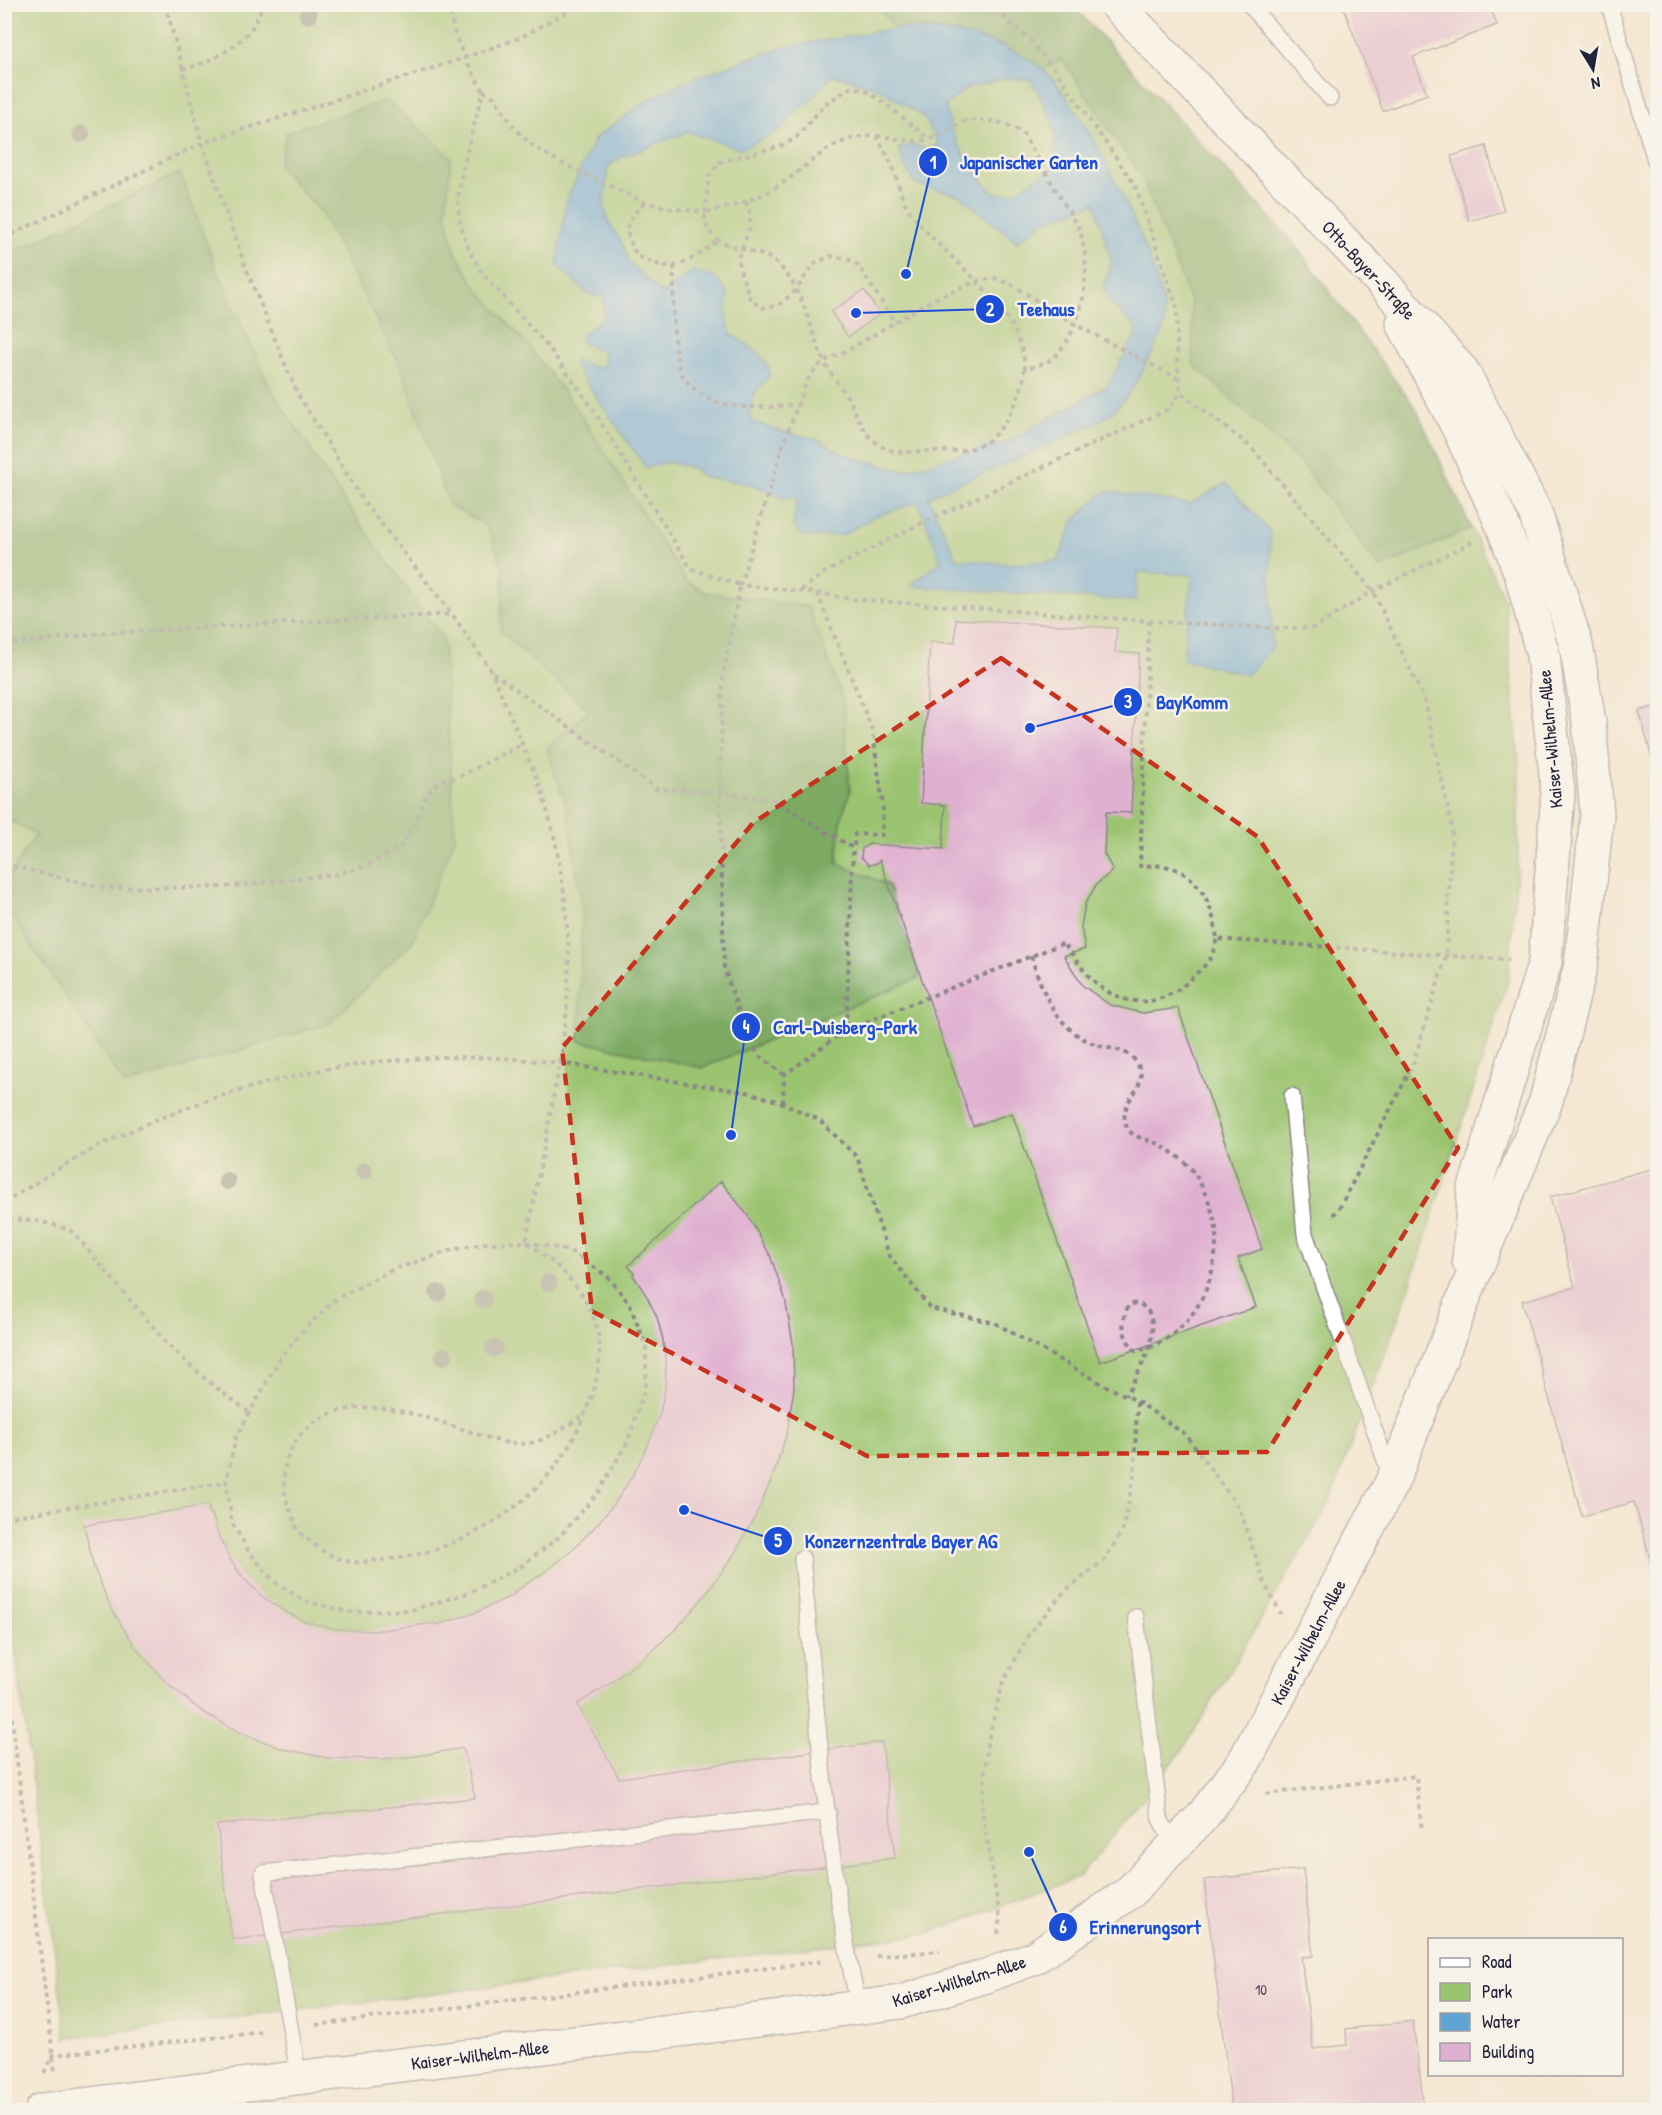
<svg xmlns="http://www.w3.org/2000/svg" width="1662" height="2115" viewBox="0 0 1662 2115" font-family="'Patrick Hand',sans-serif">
<rect width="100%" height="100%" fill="#f7f3e8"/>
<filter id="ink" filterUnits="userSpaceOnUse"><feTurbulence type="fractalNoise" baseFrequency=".0167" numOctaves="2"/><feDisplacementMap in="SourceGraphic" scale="12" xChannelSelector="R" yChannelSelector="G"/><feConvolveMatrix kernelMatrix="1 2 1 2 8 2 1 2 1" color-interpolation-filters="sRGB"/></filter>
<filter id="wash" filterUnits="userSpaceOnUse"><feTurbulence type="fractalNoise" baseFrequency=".008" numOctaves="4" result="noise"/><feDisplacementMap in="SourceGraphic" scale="24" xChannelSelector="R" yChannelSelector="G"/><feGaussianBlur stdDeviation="1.35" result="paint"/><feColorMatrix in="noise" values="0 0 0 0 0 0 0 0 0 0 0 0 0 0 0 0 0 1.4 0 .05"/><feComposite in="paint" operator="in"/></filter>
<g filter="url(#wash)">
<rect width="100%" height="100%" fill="#f4e8d3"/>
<path fill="#9bc470" stroke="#5e7356" stroke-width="1.5" d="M4,5H1072L1296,246L1416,409L1505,601L1519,763L1518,856L1508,981L1409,1289L1328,1506L1182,1751L1080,1876L925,1934L66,2038L4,1564Z"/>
<g fill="#7caa62" stroke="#4f664e" stroke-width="1.5">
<path d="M875,5H1072L1296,246L1416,409L1471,528L1380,568L1301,463L1193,364L1191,303L1142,177L1062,59L1043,70L1001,45L949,31L896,28Z"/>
<path d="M387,100L451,157L446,214L456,253L476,287L530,348L581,415L685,580L705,592L808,607L843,700L850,791L841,820L837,863L888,885L921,977L702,1068L579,1041L582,909L568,812L547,749L589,710L501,632L503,567L486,525L449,505L403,372L321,212L278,166L287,132Z"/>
<path d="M180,173L216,268L271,389L344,501L443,639L455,838L412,942L330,1023L125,1085L5,906V883L36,834L5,818V256Z"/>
</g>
<path fill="#5fa4d5" stroke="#406388" stroke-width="1.5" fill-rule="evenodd" d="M896,28C950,31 997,35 1042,69C1080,97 1172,280 1164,327C1163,333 1138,380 1133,387C1127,397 1115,411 1106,417C1094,424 1081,429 1069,435C1023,458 975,476 928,497L957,559L1010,564L1058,561L1074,520L1105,491L1191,504L1226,483L1270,532L1272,648L1247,675L1183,659L1192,575L1138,572L1136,601L910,586L941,561L918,502L873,517L843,535L804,537L793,527L797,497H781L751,484L705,477L690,467L667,462L646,468L574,365L575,361L596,368L606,363L602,351L581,343L582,335L604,317V297L588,294L557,265L567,199L595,138L651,98L691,79L781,48ZM834,75L878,88L899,101L924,117L938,144L929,149L911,145L899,148L904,164L915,184L959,195L1017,242L1044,221L1095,203L1112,264L1103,287L1110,302L1136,327L1134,338L1107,386L1004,444L975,450L903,471L848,456L817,439L779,431L751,421C748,395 754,393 770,375C768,356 747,344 731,335L726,312L728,294L717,279L694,271C682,277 671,290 661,293L629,263L622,243L607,220L604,205L608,167L621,157L688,132L741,149L784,128L794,111L811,101L819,89ZM1007,78L1031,80C1050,113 1062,130 1052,169L1013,193L995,194C972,172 949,137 946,105L967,88Z"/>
<g id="blocks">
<g fill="#e0b0d1">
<path d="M1342,4H1489L1497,25L1413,57L1427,94L1383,111Z"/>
<path d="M1486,146L1504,211L1469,221L1451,156Z"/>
<path d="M864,290L880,314L848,337L831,312Z"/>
<path d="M956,619L1117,628L1115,652L1139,654L1131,813L1106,812L1104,854L1113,870L1096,885L1085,904L1081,927L1085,949L1064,956L1082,985L1110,1005L1143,1013L1178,1008L1262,1249L1238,1258L1256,1307L1100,1362L1012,1113L973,1126L880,860L877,863L869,865L861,857L862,849L869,844L943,849L945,805L921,803L930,642L955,643Z"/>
<path d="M1658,706V776H1657L1639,711Z"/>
<path d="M1658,1167V1583H1657L1634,1502L1582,1516L1522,1301L1575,1287L1550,1197Z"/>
<path d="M721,1181L748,1216L770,1255L785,1298L793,1343L794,1388L787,1433L773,1476L755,1517L733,1556L707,1593L678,1627L645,1657L609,1684L577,1704L619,1778L882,1742L895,1858L232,1940L217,1825L475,1798L463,1748L418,1756L382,1759L328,1758L283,1749L241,1733L201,1711L166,1682L136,1648L112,1610L94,1568L84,1525L208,1505L210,1515L212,1514L219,1537L230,1559L244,1579L262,1596L282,1610L304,1621L335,1629L373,1631L435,1623L436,1625L477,1612L515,1594L514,1592L542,1574L569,1553L593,1529L615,1503L633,1475L648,1445L660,1413L665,1389L666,1365L663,1340L657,1317L646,1295L633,1275L634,1273L628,1266Z"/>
<path d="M1303,1869L1313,1956L1301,1957L1313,2049L1347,2045L1346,2029L1413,2021L1424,2110H1355V2108L1331,2110H1232L1204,1880Z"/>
</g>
</g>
</g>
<g filter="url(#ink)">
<use href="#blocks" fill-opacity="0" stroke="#8b8587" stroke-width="1.5"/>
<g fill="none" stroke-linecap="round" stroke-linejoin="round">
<g stroke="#8b8587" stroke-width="18">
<g id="lane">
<path d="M1249,4L1330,98"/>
<path d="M1609,4L1658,170"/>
<path d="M1292,1096L1305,1234L1390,1474"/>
<path d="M802,1558C817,1708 826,1861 859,2008"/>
<path d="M1136,1617L1160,1819L1174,1845"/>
<path d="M299,2078L263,1873L828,1812"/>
</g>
</g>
<g stroke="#8b8587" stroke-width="36">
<g id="secondary">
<path d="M1403,323L1459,429L1503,526L1521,574L1543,655L1558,793L1545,962L1474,1191L1469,1261"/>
<path d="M42,2110L901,2002L986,1976L1034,1958L1129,1893L1202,1817L1244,1762L1393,1480L1467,1290L1546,1101L1581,965L1587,911L1597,815L1589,722L1576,645L1535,512L1463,372L1383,283L1116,4"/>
</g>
</g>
<g stroke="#8b8587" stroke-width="4" stroke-dasharray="4.5 4.5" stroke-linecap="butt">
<path d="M164,4L168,14L202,143L244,263L296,391L364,502L452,614L492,672L542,791L556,844L565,899L569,954L567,1009L560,1063L526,1242C553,1261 577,1280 591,1312C605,1341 600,1372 590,1401C579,1431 562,1462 540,1484C498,1528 437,1557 377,1560C369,1561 360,1563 352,1562C336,1560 321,1551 310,1541C306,1538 301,1535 299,1531C295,1527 294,1519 291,1513C283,1493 280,1467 292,1448C295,1443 298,1436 303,1432C348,1387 418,1415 468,1431C488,1438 509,1446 530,1443C550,1439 568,1425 585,1414"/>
<path d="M449,4C452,37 467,63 483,91L464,163L458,198L459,217L464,237L472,256L483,274L549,348L591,406L691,569L740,585L723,675L720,792L724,968L748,1040L760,1056L784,1075"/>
<path d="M989,4L1030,40L1055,70L1135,185L1177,307V358L1180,392L1251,447L1373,591L1425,701L1452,828L1446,956L1412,1067L1338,1211L1329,1217"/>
<path d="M182,69C209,64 237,48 253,26C257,20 260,11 263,4"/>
<path d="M483,91L494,97L513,126L530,144L563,164L644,202L669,208L705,212L709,176L720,162L781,146L796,138L825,104L850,88L863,89L882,101L929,139"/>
<path d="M877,136L914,141L929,140L966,121L985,120L1002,123L1022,132L1079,229C1093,266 1084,323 1058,353C1050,363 1036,366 1025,369C1023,395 1003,438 976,447C961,453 943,451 927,451C909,452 894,455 878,444C864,434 858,418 851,403C843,388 831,376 824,361C811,333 805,297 786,273C782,269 777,263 773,260C750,245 703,252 705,212C730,208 758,199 780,185C815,162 831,135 877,136C882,146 887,155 892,165C899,183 900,199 913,216C949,262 1022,306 1025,369"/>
<path d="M746,201L750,215V227L738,258L740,270L751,301L766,309L782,303L795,291L815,263L831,256L848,259L858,265L894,321"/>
<path d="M644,202C623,227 623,226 637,256C647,260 662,268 674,266C687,264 709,248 719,239"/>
<path d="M4,238L202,143L464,58L519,38L582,4"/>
<path d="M674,266C674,293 670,347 681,372C688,388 711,403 728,405C751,409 775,406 798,405"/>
<path d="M1179,379L1076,325L1011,284L994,278L977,281L932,300L850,349L824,361L813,372L807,381L785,439L740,585L817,593L851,599L1149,621L1275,628H1314L1373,591L1472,542"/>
<path d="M801,590L824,573L922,523L1169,409L1180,393"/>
<path d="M817,593L872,729L883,805L882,835L855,834L854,847"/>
<path d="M1149,621L1140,866C1148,866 1157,865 1164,866C1200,872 1214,908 1217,939L1509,960"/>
<path d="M4,645L105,633L452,614"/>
<path d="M493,673L657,789L720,792L774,800L853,848L846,1030"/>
<path d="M4,864L104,888L224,887L337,874L369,865L402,845L416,823L426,795L440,781L458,777L523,744"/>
<path d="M1031,956C1042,991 1056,1028 1092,1043C1105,1049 1124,1048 1134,1059C1156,1088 1117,1096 1126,1125C1131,1139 1149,1139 1160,1145C1172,1152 1187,1162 1195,1174C1204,1189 1214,1212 1216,1229C1219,1282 1191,1340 1136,1351C1122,1338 1119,1320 1130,1304C1138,1303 1145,1305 1149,1313C1161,1339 1137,1373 1126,1396"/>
<path d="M783,1103L784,1075L846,1030L1064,943C1077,961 1091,984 1112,994C1144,1010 1172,999 1196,974C1201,969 1208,963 1211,957C1214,951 1215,945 1217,939"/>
<path d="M4,1203L53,1172L104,1143L158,1119L213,1098L269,1082L326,1069L384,1061L443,1057L501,1058L560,1063L751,1093L783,1103L819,1120L857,1157L889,1255L930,1308L995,1323L1102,1384L1137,1401L1186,1435L1239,1508L1265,1584L1281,1614"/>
<path d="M4,1205L8,1213L4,1227"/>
<path d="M8,1219C32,1220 52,1222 73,1232L168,1345L209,1382L249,1412"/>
<path d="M526,1242L570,1251L607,1276L629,1303L646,1346V1384L628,1441L598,1493L559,1537L520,1567L469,1593L411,1610L349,1612L304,1601L273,1581L248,1550L232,1523L226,1482L236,1437L282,1355L306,1327L337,1298L392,1270L452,1250L487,1243Z"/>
<path d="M4,1323L7,1343L4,1400"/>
<path d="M4,1518L226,1482"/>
<path d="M4,1655L55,2072"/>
<path d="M1266,1794L1416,1776L1422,1831"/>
<path d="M998,1934L1000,1917L982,1810L987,1744L1003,1682L1029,1634L1064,1592L1105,1559L1123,1529L1134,1475L1137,1402"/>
<path d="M876,1956L940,1951"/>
<path d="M316,2025L824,1961"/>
<path d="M44,2073L53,2055L264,2032"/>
</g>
<use href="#lane" stroke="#fff" stroke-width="15"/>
<use href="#secondary" stroke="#fff" stroke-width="33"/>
</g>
<g fill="#989a8a">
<circle cx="308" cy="15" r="9"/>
<circle cx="81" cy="134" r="9"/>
<circle cx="364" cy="1171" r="9"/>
<circle cx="227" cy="1181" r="9"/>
<circle cx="548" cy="1283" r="9"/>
<circle cx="438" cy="1293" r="9"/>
<circle cx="483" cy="1299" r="9"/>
<circle cx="494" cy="1348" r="9"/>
<circle cx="444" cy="1356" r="9"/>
</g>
</g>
<path d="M0 0H1662V2115H0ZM1001,658L1258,837L1458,1148L1267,1452L867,1456L592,1311L562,1048L753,823Z" fill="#f4e8d3" fill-opacity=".55" fill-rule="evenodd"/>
<path fill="none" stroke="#c8321e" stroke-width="4.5" stroke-dasharray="12 8" stroke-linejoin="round" d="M1001,658L1258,837L1458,1148L1267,1452L867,1456L592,1311L562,1048L753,823Z"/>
<g text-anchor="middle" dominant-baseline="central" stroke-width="5" stroke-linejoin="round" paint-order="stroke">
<g font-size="15" fill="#524660">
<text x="1261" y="1989">10</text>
</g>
<g font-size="18" fill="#22223b" stroke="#f7f3e8">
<text transform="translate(1369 270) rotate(47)">Otto-Bayer-Straße</text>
<text transform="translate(1550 739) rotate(-95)">Kaiser-Wilhelm-Allee</text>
<text transform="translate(1308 1642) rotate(-62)">Kaiser-Wilhelm-Allee</text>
<text transform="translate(959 1981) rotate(-17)">Kaiser-Wilhelm-Allee</text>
<text transform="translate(480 2055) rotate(-7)">Kaiser-Wilhelm-Allee</text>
</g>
</g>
<path fill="none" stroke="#1d4ed8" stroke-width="2" d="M906 274L933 162M856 313L990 309M1030 728L1128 702M731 1135L746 1027M684 1510L778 1541M1029 1852L1063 1927"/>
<g fill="#1d4ed8" stroke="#f7f3e8" stroke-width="2">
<circle cx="906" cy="274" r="6"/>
<circle cx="856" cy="313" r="6"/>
<circle cx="1030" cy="728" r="6"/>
<circle cx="731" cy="1135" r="6"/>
<circle cx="684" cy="1510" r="6"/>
<circle cx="1029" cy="1852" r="6"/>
<circle cx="933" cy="162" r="15"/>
<circle cx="990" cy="309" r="15"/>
<circle cx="1128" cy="702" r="15"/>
<circle cx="746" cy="1027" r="15"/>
<circle cx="778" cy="1541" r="15"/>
<circle cx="1063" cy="1927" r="15"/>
</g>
<g font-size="18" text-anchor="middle" font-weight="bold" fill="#fff">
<text x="933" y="169">1</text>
<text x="990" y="316">2</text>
<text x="1128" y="708">3</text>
<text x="746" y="1033">4</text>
<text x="778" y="1547">5</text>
<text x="1063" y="1933">6</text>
</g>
<g font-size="20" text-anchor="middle" font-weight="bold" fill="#1d4ed8" stroke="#f7f3e8" stroke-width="5" stroke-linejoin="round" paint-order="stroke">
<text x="1029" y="169">Japanischer Garten</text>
<text x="1046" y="316">Teehaus</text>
<text x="1192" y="709">BayKomm</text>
<text x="845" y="1034">Carl-Duisberg-Park</text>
<text x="901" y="1548">Konzernzentrale Bayer AG</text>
<text x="1145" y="1934">Erinnerungsort</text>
</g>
<rect width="1662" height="2115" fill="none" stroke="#f7f3e8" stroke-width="24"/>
<rect x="1428" y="1938" width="195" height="138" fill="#f7f3e8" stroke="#a29fa3" stroke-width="1.5"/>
<rect x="1440" y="1958" width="30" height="9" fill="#ffffff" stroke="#a29fa3" stroke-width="1.5"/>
<text x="1482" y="1968" font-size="18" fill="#22223b">Road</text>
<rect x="1440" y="1983" width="30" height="18" fill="#9bc470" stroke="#a29fa3" stroke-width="1.5"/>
<text x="1482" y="1998" font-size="18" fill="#22223b">Park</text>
<rect x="1440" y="2013" width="30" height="18" fill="#5fa4d5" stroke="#a29fa3" stroke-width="1.5"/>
<text x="1482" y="2028" font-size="18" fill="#22223b">Water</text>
<rect x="1440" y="2043" width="30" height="18" fill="#e0b0d1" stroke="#a29fa3" stroke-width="1.5"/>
<text x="1482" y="2058" font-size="18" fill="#22223b">Building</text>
<g transform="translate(1593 69) rotate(169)" stroke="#f7f3e8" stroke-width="4.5" paint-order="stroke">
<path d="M0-4.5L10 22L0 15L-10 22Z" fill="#22223b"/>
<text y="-9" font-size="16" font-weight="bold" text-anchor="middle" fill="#22223b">N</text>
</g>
</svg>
